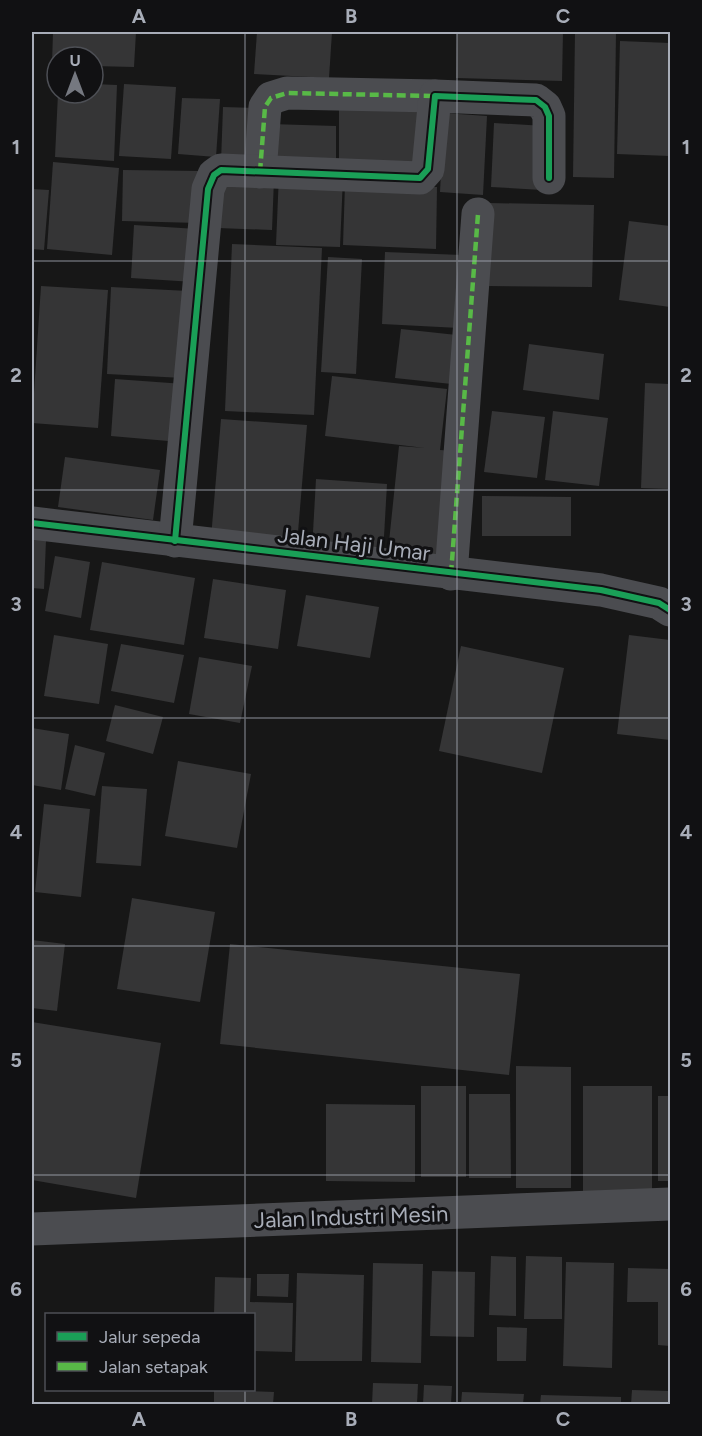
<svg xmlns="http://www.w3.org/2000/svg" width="702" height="1436" viewBox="0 0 702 1436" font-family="Figtree,sans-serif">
<rect width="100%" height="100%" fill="#171717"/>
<g fill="#353536">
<path d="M53,32H136L134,67L93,66V57H57V64H52Z"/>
<path d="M257,32H332L329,78L254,74Z"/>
<path d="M457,32H563L562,81L456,78Z"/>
<path d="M575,32H616L614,178L573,177Z"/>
<path d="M620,41L670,43V156L617,154Z"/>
<path d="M93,84L117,85L114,161L55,157L58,93H93Z"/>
<path d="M124,84L176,87L171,159L119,156Z"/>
<path d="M182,98L220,99L216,157L178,154Z"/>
<rect x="339" y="101" width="85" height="63"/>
<path d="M223,107L257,108L254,163L221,162Z"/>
<path d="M444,113L487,116L483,195L440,192Z"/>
<path d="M494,123L545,126L542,190L491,187Z"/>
<path d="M270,124L336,126V167L268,166Z"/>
<path d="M53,162L119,168L112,255L47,249Z"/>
<path d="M123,170L200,171L199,223L122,221Z"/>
<path d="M279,174L343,177L340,247L276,245Z"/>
<path d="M220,177L274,179L272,230L218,228Z"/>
<path d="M345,184L437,187L436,249L343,245Z"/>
<path d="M32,189L49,190L44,250L32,249Z"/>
<path d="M489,203L594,205L592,287L487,286Z"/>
<path d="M629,221L670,226V307L619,300Z"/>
<path d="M134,225L197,229L194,282L131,278Z"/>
<path d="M232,244L322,248L314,415L225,411Z"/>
<path d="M385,252L462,255L459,328L382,324Z"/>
<path d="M328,257L362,259L356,374L321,372Z"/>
<path d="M41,286L108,290L98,428L32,423Z"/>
<path d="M111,287L188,291L183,378L107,374Z"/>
<path d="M401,329L466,336L461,385L395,378Z"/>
<path d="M529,344L604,354L599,400L523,390Z"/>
<path d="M332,376L447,389L440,450L454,451L444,565L387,561L399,446L425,448L325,436Z"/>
<path d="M115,379L184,384L180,442L111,436Z"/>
<path d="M645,383L670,384V489L641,488Z"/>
<path d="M492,411L545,417L537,478L484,472Z"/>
<path d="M553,411L608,418L599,486L545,480Z"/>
<path d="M221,419L307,425L297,544L211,538Z"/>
<path d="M65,457L160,470L153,520L58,507Z"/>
<path d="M316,479L387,484L383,554L312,550Z"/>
<path d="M482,496L571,497V536H482Z"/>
<path d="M32,539L46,540L44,589L32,588Z"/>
<path d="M55,556L90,562L81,618L45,611Z"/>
<path d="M102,562L195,578L184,645L90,630Z"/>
<path d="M213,579L286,590L278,649L204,638Z"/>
<path d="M306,595L379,607L370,658L297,646Z"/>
<path d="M54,635L108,644L99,704L44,696Z"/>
<path d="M629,635L670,640V740L617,734Z"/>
<path d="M121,644L184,655L174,703L111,691Z"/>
<path d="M461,646L564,668L542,773L439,751Z"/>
<path d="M199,657L252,666L240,723L189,714Z"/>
<path d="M115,705L163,717L153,754L106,741Z"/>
<path d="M32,728L69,734L61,790L32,785Z"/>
<path d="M75,745L105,753L95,796L65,789Z"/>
<path d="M178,761L251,774L237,848L165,836Z"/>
<path d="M102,786L147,789L141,866L96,863Z"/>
<path d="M44,804L90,809L81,897L35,892Z"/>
<path d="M132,898L215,912L200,1002L117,989Z"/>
<path d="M32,940L65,944L57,1011L32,1008Z"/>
<path d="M230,944L520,974L509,1075L220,1044Z"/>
<path d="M32,1022L161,1043L136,1198L32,1180Z"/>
<path d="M516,1066L571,1067V1188H516Z"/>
<rect x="421" y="1086" width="45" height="91"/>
<rect x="583" y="1086" width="69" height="105"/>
<path d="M469,1094H510L511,1178H469Z"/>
<rect x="658" y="1096" width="12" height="85"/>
<path d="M326,1104L415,1105V1182L326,1181Z"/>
<path d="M491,1256L516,1257V1316L489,1315Z"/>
<path d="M526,1256L562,1257V1319H524Z"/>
<path d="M566,1262L614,1263L612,1368L563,1366Z"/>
<path d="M373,1263L423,1264L421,1363L371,1362Z"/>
<path d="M628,1268L670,1269V1346L658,1345V1302H627Z"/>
<path d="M432,1271L475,1272L474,1337L430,1336Z"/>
<path d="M297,1273L364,1275L362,1361H295Z"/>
<path d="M257,1274H289L288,1297L257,1296Z"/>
<path d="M215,1277L251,1278L250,1302L293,1303L292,1352L254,1351V1314H214Z"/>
<path d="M497,1327L527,1328L526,1361H497Z"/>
<path d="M373,1383L418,1384L417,1404H372Z"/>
<path d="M424,1385L452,1386L451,1404H423Z"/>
<path d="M214,1390L274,1392L273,1404H214Z"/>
<path d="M632,1390L670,1391V1404H631Z"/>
<path d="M462,1392L524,1394L523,1404H461Z"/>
<path d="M541,1395L621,1397V1404H540Z"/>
</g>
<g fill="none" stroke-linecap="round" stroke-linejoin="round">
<g stroke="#4b4c50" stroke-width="33">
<path d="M260,172L265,107L271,98L287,93L435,96"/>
<path d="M32,523L601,590L659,603L670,610"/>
<path d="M175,541L208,189L214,175L221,170L420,178L428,169L435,96L536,100L545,107L549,116V178"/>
<path d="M451,574L478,214"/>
<path d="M32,1229L670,1204"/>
</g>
<g stroke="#58b947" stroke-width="4.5" stroke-dasharray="9 4.5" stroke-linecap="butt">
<path d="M260,172L265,107L271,98L287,93L435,96"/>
<path d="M451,574L478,214"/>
</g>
<g stroke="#111113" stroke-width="10">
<g id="cycleway">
<path d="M32,523L601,590L659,603L670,610"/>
<path d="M175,541L208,189L214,175L221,170L420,178L428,169L435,96L536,100L545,107L549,116V178"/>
</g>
</g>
<use href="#cycleway" stroke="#1a9f57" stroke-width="6"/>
</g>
<path fill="none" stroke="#a8adb8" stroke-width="1.5" stroke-opacity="0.55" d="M245,32V1314M457,32V1404M32,261H670M32,490H670M32,718H670M32,946H670M32,1175H670M245,1390V1404"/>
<g text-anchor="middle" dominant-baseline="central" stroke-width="6" stroke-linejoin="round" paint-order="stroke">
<g font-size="22" fill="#a8adb8" stroke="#111113">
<text transform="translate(354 544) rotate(7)">Jalan Haji Umar</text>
<text transform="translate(351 1217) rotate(-2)">Jalan Industri Mesin</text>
</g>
</g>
<rect width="702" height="1436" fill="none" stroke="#111113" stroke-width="66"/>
<rect x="45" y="1313" width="210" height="78" fill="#111113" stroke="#4d4f55" stroke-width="1.5"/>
<rect x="57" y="1332" width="30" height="9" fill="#1a9f57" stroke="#4d4f55" stroke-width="1.5"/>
<text x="99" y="1343" font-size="18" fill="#a8adb8">Jalur sepeda</text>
<rect x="57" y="1362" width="30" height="9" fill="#58b947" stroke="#4d4f55" stroke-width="1.5"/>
<text x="99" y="1373" font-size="18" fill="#a8adb8">Jalan setapak</text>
<g transform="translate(75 75)"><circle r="28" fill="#111113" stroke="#4d4f55" stroke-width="1.5"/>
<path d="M0-4.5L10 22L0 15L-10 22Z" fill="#757880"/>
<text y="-9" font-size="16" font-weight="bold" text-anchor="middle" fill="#a8adb8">U</text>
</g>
<rect x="33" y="33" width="636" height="1370" fill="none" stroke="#a8adb8" stroke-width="2"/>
<g font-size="20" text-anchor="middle" font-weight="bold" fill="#a8adb8">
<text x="139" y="23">A</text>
<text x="351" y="23">B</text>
<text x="563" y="23">C</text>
<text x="16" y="154">1</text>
<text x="686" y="154">1</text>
<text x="16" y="382">2</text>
<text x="686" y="382">2</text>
<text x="16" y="611">3</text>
<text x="686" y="611">3</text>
<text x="16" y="839">4</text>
<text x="686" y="839">4</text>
<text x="16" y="1067">5</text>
<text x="686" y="1067">5</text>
<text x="16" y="1296">6</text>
<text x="686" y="1296">6</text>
<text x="139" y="1426">A</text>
<text x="351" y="1426">B</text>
<text x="563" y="1426">C</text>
</g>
</svg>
